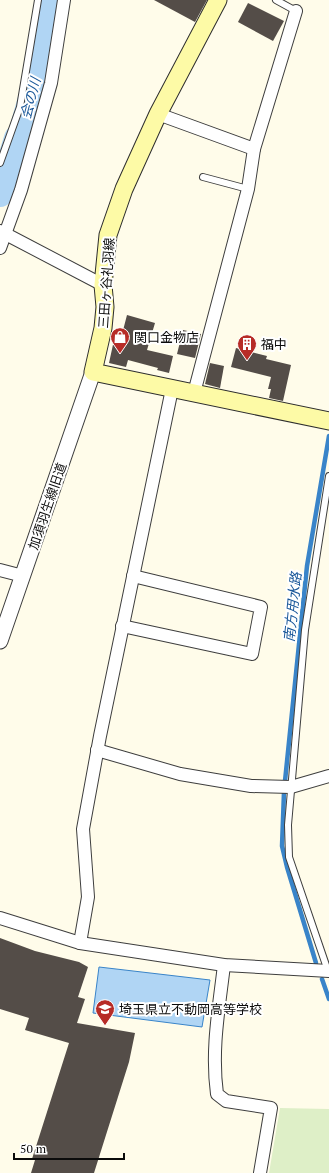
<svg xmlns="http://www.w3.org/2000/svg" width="329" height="1173" viewBox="0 0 329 1173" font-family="'PT Serif','Noto Sans JP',serif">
<rect width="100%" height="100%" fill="#fffcea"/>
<path fill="#deefc7" d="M280,1108L329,1109V1173H269Z"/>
<path fill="#b0d5f4" stroke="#3984c9" d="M99,967L210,980L202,1027L93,1013Z"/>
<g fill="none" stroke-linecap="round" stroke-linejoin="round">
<g stroke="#3984c9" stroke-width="4.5">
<path d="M285,781L307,566L329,436"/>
<path d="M284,792L282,846L287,867L316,963"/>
<path d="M322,979L329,999"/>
</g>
<path stroke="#b0d5f4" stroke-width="26" d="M0,194L17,138L21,134L33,91L51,0"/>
</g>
<g fill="#544d48">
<path d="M154,0H207L195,22Z"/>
<path d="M248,3L284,21L273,41L238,22Z"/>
<path d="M127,315L155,323L147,350L173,356L169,373L157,370L158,368L128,360L126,367L109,363L114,340L120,342Z"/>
<path d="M183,330L201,334L195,358L177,354Z"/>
<path d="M236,348L267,356L266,359L291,365L283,401L269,398L271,389H268L271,377L231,367Z"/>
<path d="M210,363L224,366L220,388L205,384Z"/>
<path d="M0,938L35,951L79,962L88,967L78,997L85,999L77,1023L135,1033L129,1062L94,1173H31L35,1160L32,1159L69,1043L25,1030L29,1018L0,1009Z"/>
</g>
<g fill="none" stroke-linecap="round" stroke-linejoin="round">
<g stroke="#3e3e3e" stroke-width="8">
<g id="service">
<path d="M276,0L296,11"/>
<path d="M0,163L20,107L38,0"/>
<path d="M203,177L248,189"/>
<path d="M328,971L289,857L288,825L305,630L329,476"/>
</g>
</g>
<g stroke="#3e3e3e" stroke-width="14">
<g id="minor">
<path d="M158,114L254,149"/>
<path d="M0,231L103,285"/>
<path d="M0,248L21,190L51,83L64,0"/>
<path d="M194,393L248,189L254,149L296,11"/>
<path d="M0,570L23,576"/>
<path d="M122,626L252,654L261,607L133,576"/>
<path d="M97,750L180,774L251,786L291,787L329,776"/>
<path d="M0,918L80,943L224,965L329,971"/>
<path d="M80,943L88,897L83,829L100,736L172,389"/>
<path d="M224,965C219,1008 211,1050 217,1094L226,1101L271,1108L260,1173"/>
</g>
</g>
<g stroke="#3e3e3e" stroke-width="17">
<path id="tertiary" d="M0,641L93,372"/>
</g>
<g stroke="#2d2d2d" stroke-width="19">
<path id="secondary" d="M218,0L158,114L124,189L108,235L103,285L105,307L103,328L93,372L329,421"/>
</g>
<use href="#service" stroke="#fff" stroke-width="6"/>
<use href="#minor" stroke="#fff" stroke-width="12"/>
<use href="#tertiary" stroke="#fff" stroke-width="15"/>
<use href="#secondary" stroke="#fdfaa6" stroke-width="17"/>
</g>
<defs>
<g id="shop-pin" transform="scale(1)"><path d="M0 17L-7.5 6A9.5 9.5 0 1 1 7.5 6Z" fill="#b72c27" stroke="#fff"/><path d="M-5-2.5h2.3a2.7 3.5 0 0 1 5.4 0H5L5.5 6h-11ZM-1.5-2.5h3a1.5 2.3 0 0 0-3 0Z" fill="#fff"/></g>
<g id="building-pin" transform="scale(1)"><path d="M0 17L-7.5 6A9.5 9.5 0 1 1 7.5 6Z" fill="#b72c27" stroke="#fff"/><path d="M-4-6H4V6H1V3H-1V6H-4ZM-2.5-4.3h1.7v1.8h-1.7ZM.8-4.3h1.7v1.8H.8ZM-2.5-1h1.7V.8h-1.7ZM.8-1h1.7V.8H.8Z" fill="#fff"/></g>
<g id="school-pin" transform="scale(1)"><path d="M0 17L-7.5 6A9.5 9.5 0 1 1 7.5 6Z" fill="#b72c27" stroke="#fff"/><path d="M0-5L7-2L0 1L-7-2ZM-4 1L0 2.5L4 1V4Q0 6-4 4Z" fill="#fff"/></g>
</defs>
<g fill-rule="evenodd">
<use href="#shop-pin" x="120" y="337"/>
<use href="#building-pin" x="247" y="344"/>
<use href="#school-pin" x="105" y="1009"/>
</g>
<g text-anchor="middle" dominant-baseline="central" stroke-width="4" stroke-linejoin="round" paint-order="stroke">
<g font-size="13" fill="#0b0b0b" stroke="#fff">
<text transform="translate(106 283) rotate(-86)">三田ヶ谷礼羽線</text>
<text transform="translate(47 506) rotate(-71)">加須羽生線旧道</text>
</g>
<g font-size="13" fill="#0b0b0b" stroke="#fff" text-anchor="start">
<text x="134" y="337">関口金物店</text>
<text x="261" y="344">福中</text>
<text x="119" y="1009">埼玉県立不動岡高等学校</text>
</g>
<g font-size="14" font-style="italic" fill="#195799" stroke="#fff">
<text transform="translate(30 98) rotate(-75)">会の川</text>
<text transform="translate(292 607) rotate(-84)">南方用水路</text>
</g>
</g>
<path d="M14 1153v6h110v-6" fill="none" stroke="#0b0b0b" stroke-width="2"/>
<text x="20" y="1153" font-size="12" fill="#0b0b0b" stroke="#ffffff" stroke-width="3" paint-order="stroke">50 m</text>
</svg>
